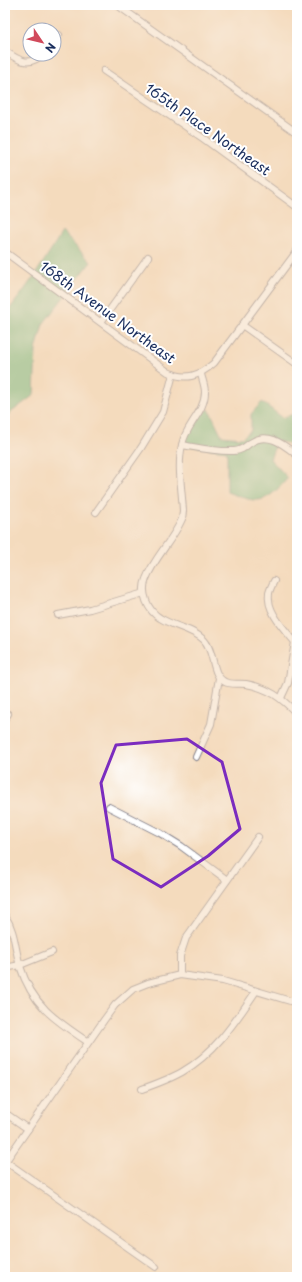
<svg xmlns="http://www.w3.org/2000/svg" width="302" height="1282" viewBox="0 0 302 1282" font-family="'Playpen Sans',sans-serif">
<rect width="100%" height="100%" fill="#fff"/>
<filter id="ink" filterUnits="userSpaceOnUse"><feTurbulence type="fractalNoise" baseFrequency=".025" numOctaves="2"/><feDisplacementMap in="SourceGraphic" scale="8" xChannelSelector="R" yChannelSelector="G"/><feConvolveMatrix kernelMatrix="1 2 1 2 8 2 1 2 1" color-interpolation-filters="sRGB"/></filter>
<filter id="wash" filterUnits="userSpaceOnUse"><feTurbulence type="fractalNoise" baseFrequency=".012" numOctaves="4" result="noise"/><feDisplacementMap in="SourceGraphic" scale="16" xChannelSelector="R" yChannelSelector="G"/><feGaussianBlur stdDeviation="0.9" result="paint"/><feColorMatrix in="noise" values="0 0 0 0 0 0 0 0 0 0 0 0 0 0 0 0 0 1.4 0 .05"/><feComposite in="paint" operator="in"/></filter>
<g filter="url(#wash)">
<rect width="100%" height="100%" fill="#f4dbbd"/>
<g fill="#70bb83" stroke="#467570">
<path d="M62,232L91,262L43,324L36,350L34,395L5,417V314C27,289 44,261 62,232Z"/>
<path d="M262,402L283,418L293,414L297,416V446L277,441L270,459L288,478C264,505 259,504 227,492V451L182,445L195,418L209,409L222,436L242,438L251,430V414Z"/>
</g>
</g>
<g filter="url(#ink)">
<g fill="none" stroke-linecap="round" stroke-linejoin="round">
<g stroke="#88858e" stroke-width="8">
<g id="minor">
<path d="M120,7L297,133"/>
<path d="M54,42L59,35"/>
<path d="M5,51C19,61 29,67 43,54"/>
<path d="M104,71L204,139L297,207"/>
<path d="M5,252L168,372C186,381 199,376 214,363L297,251"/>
<path d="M101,322L148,257"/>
<path d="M242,325L297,364"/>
<path d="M201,374C202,379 205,386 205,392C205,412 185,426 182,445C177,466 182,490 183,511L182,519C173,540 154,558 146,579C140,593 148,611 160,618C174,627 192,628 204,640C215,651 211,676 225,682C231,685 239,683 246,684C268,688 281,697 297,714"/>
<path d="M182,445C199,448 217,452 234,451C241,451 245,447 250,443C268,431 283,444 297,455"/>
<path d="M96,512L141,448L163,412L173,374"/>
<path d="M274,581C272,585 270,589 269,593C266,611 284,629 295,642"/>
<path d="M58,615L90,609L144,593"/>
<path d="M281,698L288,683L295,642L297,641"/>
<path d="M5,718L8,714"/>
<path d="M196,757L211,724L219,678"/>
<path d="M109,807L160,833L181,846L227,880"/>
<path d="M5,916C15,931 15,949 20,966C32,1005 55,1020 88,1042"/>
<path d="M5,968L20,965L52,952"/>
<path d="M180,975V956L186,938L258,837"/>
<path d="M142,1089C156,1084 170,1079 182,1072C215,1053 235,1022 256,991"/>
<path d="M5,1113L28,1129"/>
<path d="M5,1161L156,1267"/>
<path d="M5,1162L104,1020L115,1005L133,989L148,983L180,975L223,981L297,1003"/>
</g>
</g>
<use href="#minor" stroke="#fff" stroke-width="6"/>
</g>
</g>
<path d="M0 0H302V1282H0ZM187,739L222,762L240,829L208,856L161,887L113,859L101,783L116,745Z" fill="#f4dbbd" fill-opacity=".55" fill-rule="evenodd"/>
<path fill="none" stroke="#7b2cbf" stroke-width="3" stroke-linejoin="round" d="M187,739L222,762L240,829L208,856L161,887L113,859L101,783L116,745Z"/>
<g text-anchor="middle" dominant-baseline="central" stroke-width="4" stroke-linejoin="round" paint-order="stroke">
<g font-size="14" fill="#1b2f5e" stroke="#fff">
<text transform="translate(208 129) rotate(35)">165th Place Northeast</text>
<text transform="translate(108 312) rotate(36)">168th Avenue Northeast</text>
</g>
</g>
<rect width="302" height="1282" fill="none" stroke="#fff" stroke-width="20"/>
<g transform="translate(42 42) rotate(125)"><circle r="19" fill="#ffffff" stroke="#a4acbf"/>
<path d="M0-3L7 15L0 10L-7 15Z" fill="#d1495b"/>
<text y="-6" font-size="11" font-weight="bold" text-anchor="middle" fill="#1b2f5e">N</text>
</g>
</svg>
